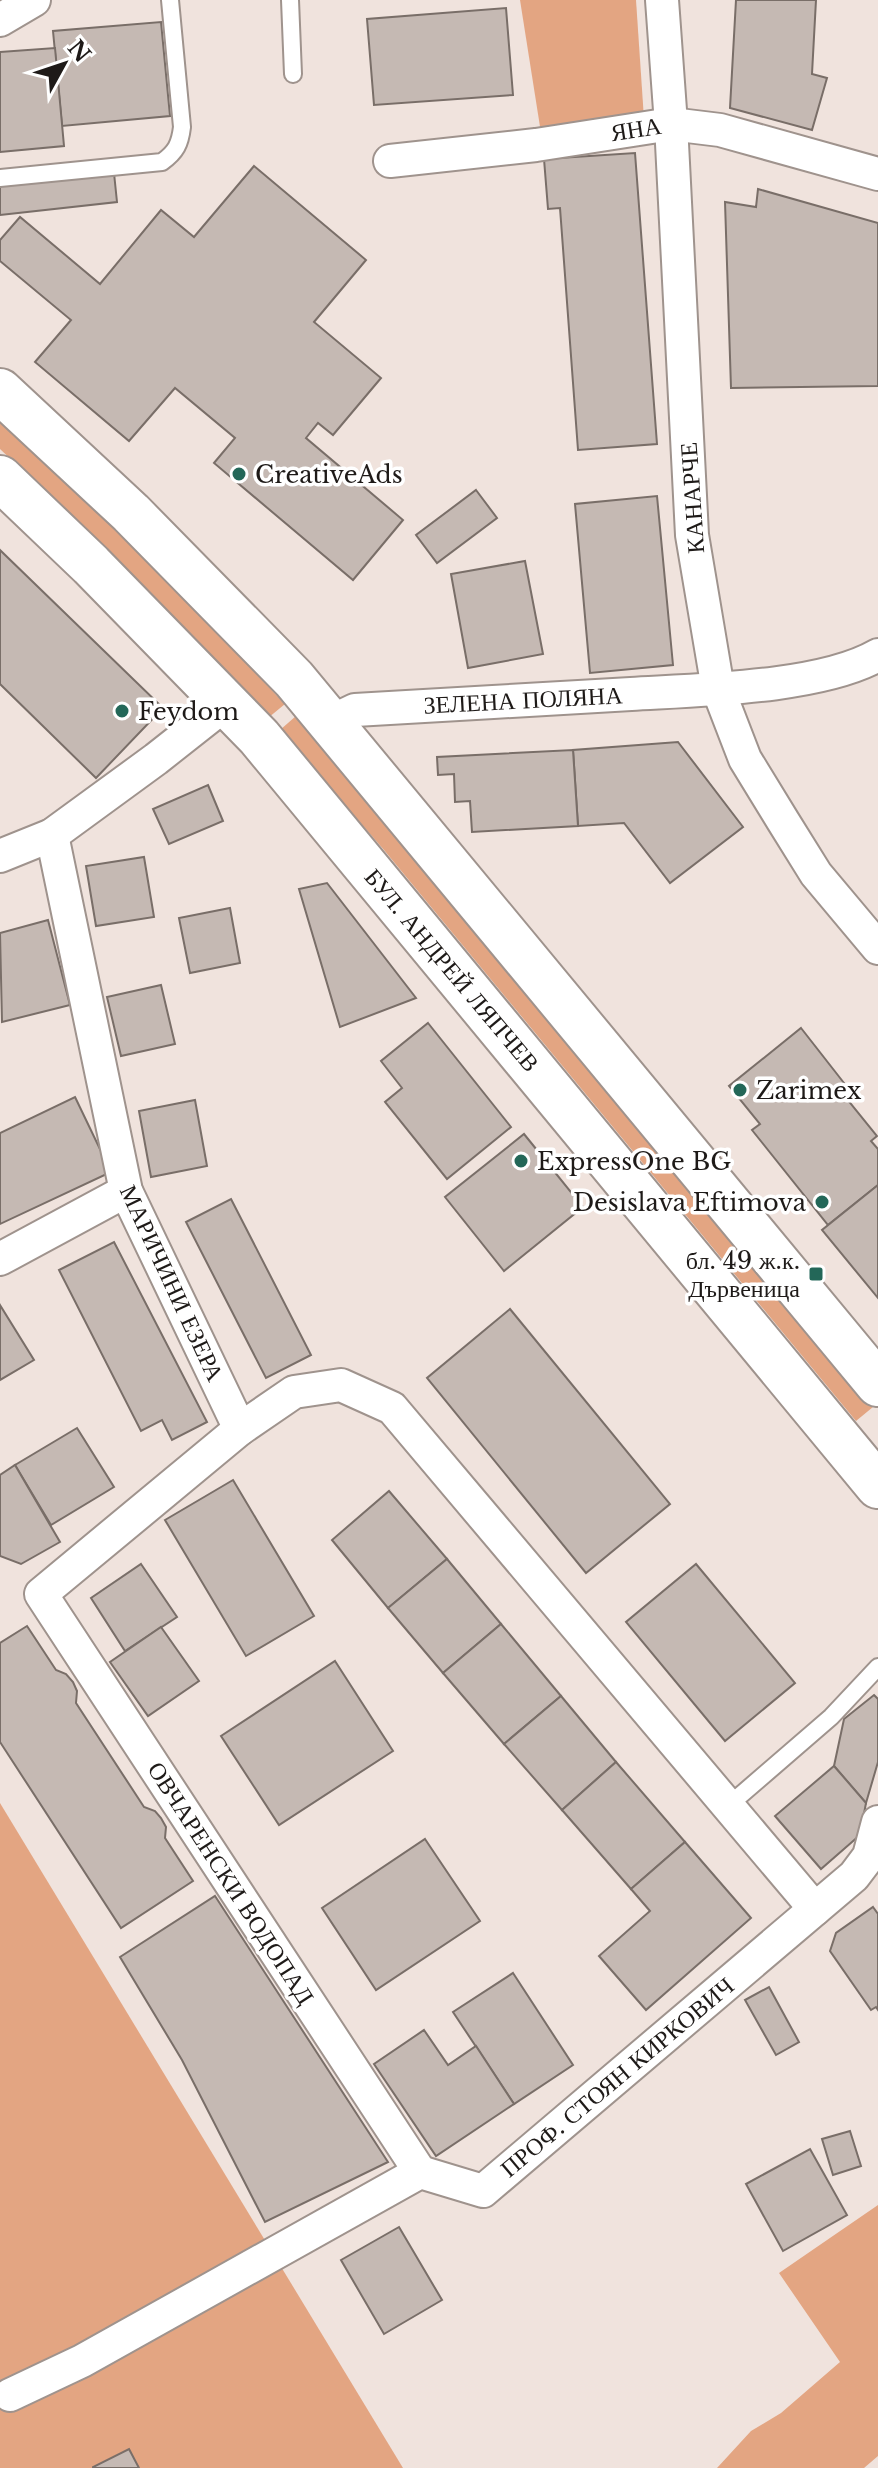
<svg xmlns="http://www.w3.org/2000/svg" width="878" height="2468" viewBox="0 0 878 2468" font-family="'Libre Baskerville',serif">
<rect width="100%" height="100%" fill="#f0e3dd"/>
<g fill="#e3a582">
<path d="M520,0H636L644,119L541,133Z"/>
<path d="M0,421L140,552L285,704L268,718L125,567L0,449Z"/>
<path d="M296,716L407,844L873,1407L856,1421L384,850L280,730Z"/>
<path d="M0,1803L403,2468H0Z"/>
<path d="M878,2205V2456L864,2468H717L751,2431L781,2413L840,2362L779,2273Z"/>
</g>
<g fill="#c5b9b3" stroke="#796e68" stroke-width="2">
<path d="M736,0H816L812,74L827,78L812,130L730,108Z"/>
<path d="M506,8L513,95L374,105L367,19Z"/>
<path d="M161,22L170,116L62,126L53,31Z"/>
<path d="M55,48L64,146L0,152V52Z"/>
<path d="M635,153L657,444L578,450L560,208L548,209L544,159Z"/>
<path d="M254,166L366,260L314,322L381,378L333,435L318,423L306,438L403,520L353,580L214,463L235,438L175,388L129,441L35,362L71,320L0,261V240L20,217L100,284L161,210L194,237Z"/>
<path d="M114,173L117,202L0,215V185Z"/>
<path d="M758,189L878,223V386L731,388L725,202L756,207Z"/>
<path d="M476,490L497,518L437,563L416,535Z"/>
<path d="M657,496L673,665L590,673L575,504Z"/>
<path d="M0,550L163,708L96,778L0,684Z"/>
<path d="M525,561L543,654L468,668L451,574Z"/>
<path d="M678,742L743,827L670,883L624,823L578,826L573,750Z"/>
<path d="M573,750L578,826L472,832L470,801L455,802L454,774L438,775L437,757Z"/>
<path d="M208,785L223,821L169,844L153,809Z"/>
<path d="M144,857L154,917L96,926L86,866Z"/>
<path d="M327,883L416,998L340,1027L299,889Z"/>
<path d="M230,908L240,963L190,973L179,918Z"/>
<path d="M48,920L70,1005L2,1022L0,933Z"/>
<path d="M161,985L175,1044L121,1056L107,997Z"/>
<path d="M428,1023L511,1127L447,1179L385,1102L402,1088L381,1061Z"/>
<path d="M801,1028L844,1083L838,1088L877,1136L871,1141L878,1149V1185L828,1225L752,1130L760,1124L729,1086Z"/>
<path d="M75,1097L111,1172L0,1224V1133Z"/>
<path d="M195,1100L207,1166L151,1177L139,1111Z"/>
<path d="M524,1134L583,1207L504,1271L445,1197Z"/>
<path d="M878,1185V1298L822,1230Z"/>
<path d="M231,1199L311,1355L266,1378L186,1222Z"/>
<path d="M114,1242L207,1422L172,1440L162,1420L141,1431L59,1270Z"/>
<path d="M0,1305L34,1360L0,1380Z"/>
<path d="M510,1309L670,1504L586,1573L427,1378Z"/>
<path d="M77,1428L114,1487L51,1525L15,1465Z"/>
<path d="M15,1465L60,1542L21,1564L0,1556V1475Z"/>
<path d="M233,1480L314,1616L246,1656L165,1520Z"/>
<path d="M389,1491L447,1559L388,1608L332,1540Z"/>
<path d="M447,1559L501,1624L443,1673L388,1608Z"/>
<path d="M141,1564L177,1617L125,1651L91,1598Z"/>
<path d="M696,1564L795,1683L725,1741L626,1622Z"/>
<path d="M501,1624L561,1696L504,1744L443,1673Z"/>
<path d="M27,1626L56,1670L66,1674L73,1682L77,1691L76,1703L144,1807L155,1811L161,1818L166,1827L165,1838L193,1881L121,1928L0,1742V1643Z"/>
<path d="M161,1627L199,1681L148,1716L110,1662Z"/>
<path d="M335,1661L393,1751L279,1825L221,1736Z"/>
<path d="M874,1695L878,1699V1762L866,1803L834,1766L844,1719Z"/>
<path d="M561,1696L616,1762L562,1810L504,1744Z"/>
<path d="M616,1762L685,1842L631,1889L562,1810Z"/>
<path d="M834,1766L866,1803L860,1835L821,1869L775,1816Z"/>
<path d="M425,1839L480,1921L376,1990L322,1908Z"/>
<path d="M685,1842L751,1918L646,2010L599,1956L650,1911L631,1889Z"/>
<path d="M215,1896L388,2162L265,2222L182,2060L120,1957Z"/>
<path d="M873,1907L878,1914V2010L876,2007L871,2010L830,1951L836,1933Z"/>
<path d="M513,1973L573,2065L514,2104L453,2012Z"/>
<path d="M769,1987L799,2042L776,2055L745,2000Z"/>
<path d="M424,2030L448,2065L476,2046L514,2104L436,2156L374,2064Z"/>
<path d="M850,2131L861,2166L833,2175L822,2139Z"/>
<path d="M810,2149L847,2215L783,2251L746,2184Z"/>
<path d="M399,2227L442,2300L384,2334L341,2260Z"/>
<path d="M129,2449L139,2468H93V2467Z"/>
</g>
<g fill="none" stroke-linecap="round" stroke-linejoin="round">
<g stroke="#9f938d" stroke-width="20">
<g id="service">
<path d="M290,0L293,74"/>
<path d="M0,178L162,162C176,152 180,144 182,127L170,0"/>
<path d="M728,1806L831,1717L878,1667"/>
</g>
</g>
<g stroke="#9f938d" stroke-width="36">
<g id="minor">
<path d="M662,0L671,124L692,535L718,689L745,759L783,821L816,874L878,948"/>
<path d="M0,20L34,0"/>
<path d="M390,161L536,145L671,124L720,130L878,174"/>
<path d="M330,722L355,710C447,705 539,699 631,694C698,690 821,688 878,655"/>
<path d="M52,835L126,1191L240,1429"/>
<path d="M0,856L52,835L156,759L227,703"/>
<path d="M0,1259L126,1191"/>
<path d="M420,2172L41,1594L240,1429L294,1392L341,1385L392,1408L815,1909"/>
<path d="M10,2395L82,2361L420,2172L483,2191L854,1876L869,1856L878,1822"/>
</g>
</g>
<g stroke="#9f938d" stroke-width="48">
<g id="secondary">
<path d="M0,391L131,513L294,679L878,1384"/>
<path d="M0,478L91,565L259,737L878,1486"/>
</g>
</g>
<use href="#service" stroke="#fff" stroke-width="16"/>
<use href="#minor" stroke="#fff" stroke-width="32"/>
<use href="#secondary" stroke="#fff" stroke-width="44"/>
</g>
<g fill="#236758" stroke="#fff" stroke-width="3">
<circle cx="239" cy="474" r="8"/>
<circle cx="122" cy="711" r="8"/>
<circle cx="740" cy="1090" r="8"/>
<circle cx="521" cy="1161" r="8"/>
<circle cx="822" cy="1202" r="8"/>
<rect x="808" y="1266" width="16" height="16" rx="4"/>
</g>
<g text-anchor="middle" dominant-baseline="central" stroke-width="7" stroke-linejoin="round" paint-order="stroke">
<g font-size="24" fill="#1e1a18" stroke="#fff">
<text transform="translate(636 129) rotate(-9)">ЯНА</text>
<text transform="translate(692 498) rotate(-94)">КАНАРЧЕ</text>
<text transform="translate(523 700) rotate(-3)">ЗЕЛЕНА ПОЛЯНА</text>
<text transform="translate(452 970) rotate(50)">БУЛ. АНДРЕЙ ЛЯПЧЕВ</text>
<text transform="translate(172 1283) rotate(65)">МАРИЧИНИ ЕЗЕРА</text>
<text transform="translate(231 1883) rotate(57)">ОВЧАРЕНСКИ ВОДОПАД</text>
<text transform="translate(617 2077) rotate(-40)">ПРОФ. СТОЯН КИРКОВИЧ</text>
</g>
<g font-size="24" fill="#1e1a18" stroke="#fff" text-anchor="start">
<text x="255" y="474">CreativeAds</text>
<text x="138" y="711">Feydom</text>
<text x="756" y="1090">Zarimex</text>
<text x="537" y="1161">ExpressOne BG</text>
<text x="806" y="1202" text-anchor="end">Desislava Eftimova</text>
<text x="800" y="1260" text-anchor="end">бл. 49 ж.к.<tspan x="800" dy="28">Дървеница</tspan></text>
</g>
</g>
<g transform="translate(64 64) rotate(50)" stroke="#ffffff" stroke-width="6" paint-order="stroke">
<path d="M0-6L14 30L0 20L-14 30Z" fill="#1e1a18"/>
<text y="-12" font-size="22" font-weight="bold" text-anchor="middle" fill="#1e1a18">N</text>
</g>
</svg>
